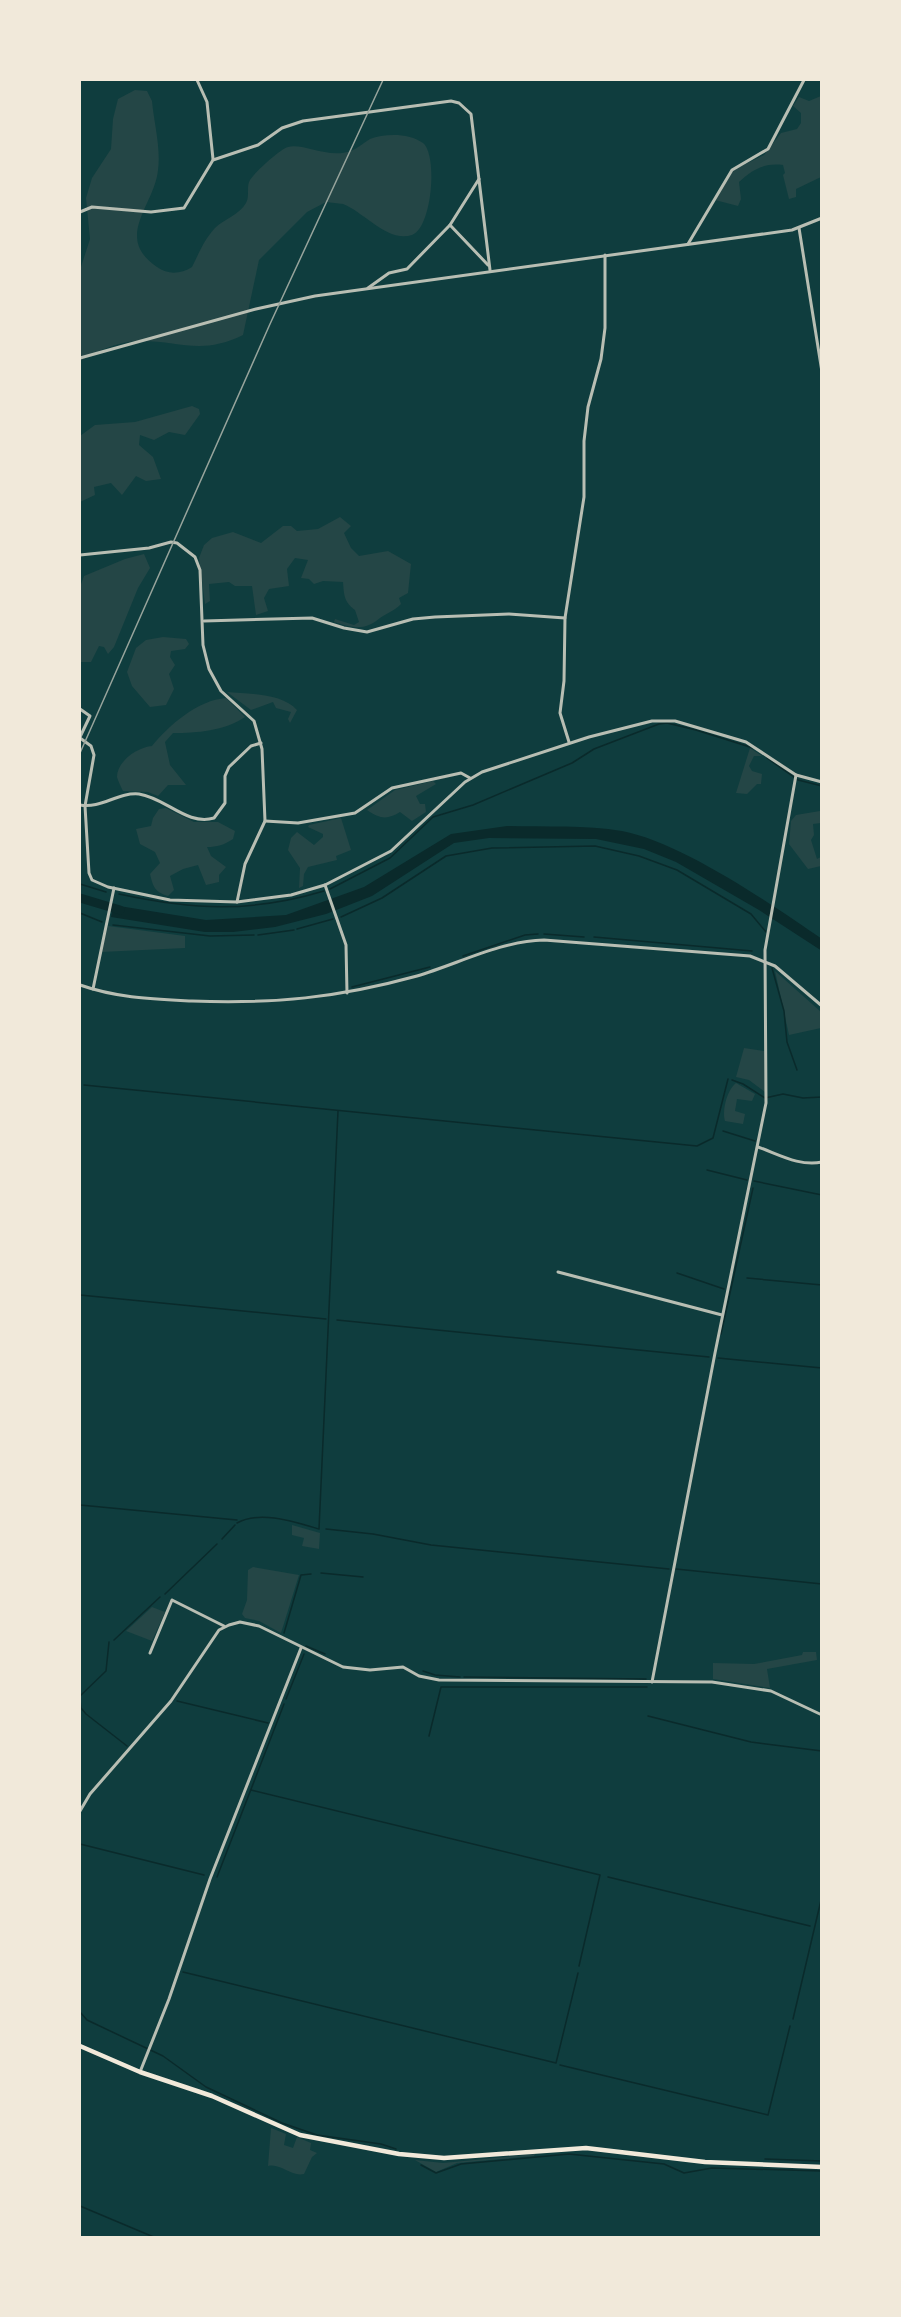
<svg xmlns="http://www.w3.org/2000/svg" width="901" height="2317" viewBox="0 0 901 2317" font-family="'Asap Condensed',sans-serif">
<rect width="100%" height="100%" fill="#0f3d3e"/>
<g fill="#244646">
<path d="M135,90L147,91L152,101C154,123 161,148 158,170C155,205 113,237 157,267C168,275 181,274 192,267C199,253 204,240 215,228C223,220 240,214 246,203C250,196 246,186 250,180C254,173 280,149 288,147C304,143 327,159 351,151C358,148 363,143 370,139C385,133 410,133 423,143C438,155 432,228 412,235C388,243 364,212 343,204L326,202L307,212L259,260L243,335C200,356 180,340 137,341C117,342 97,351 80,361V270L90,239L86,198L92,178L111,149L113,119L118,99Z"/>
<path d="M821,96V177L796,189V197L789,199L783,175L785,173L783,165C764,163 753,169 739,182L741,199L738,206L715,200L733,170L764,155L781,133L797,129L801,123V113L793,106L799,97L809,101Z"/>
<path d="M192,406L199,409L200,414L185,435L169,432L154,440L140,435L139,445L153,457L161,479L146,481L136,476L122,495L111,483L94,487L95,495L80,502V436L95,425L135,422Z"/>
<path d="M340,517L351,526L344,533L351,548L359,556L388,551L411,564L408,593L399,598L401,604C394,611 387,613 380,618C365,631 353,628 334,622L335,619L354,625L359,622L355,610C344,602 344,595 343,582L323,581L314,584L309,579L301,578L308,560L295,558L287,569L289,586L269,589L264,598L268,611L256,615L252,586H235L229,582L209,584L210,601L205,604L199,558L204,545L212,538L233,532L261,543L283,526H291L297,531L318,529Z"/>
<path d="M144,554L150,568L138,588L114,647L108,654L104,647L99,646L91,662H80V587L84,576L125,559Z"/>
<path d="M163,637L186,639L189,644L185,649L171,651L170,657L175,665L169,674L174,689L166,705L150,707L132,686L127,672L136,648L146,640Z"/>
<path d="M227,692C248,694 282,693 297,710L290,723L288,719L291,712L276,708L273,702L251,710Z"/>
<path d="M226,698L245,717C224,731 197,733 173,733L165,742L170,765L186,785H168L158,796L148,792L123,791C121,787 118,781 117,777C117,761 138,747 152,746C169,725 198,700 226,698Z"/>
<path d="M750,748L762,756H754L749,766L752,771L762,774L761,784H757L747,794L736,793Z"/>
<path d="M433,781L436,784L416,796L420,804H425L426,812L412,821L400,812C387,820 380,819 367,810L395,790Z"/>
<path d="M821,799V823L813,824L814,835L811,840L817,859L821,857V866L808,869L789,844L791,821L796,815L820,811Z"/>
<path d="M166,808L194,822H218L235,831L233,839C224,845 217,847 207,847L211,856L226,867L219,875V882L206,885L198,865L183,869L170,876L174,890L168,896C155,892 153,887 150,874L160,863L155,852L140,844L136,829L151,826L153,818L159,809Z"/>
<path d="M341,818L351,850L336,856L337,860L308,867L304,874L303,886L299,888L300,868L288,850L291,838L297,832L314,845L323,837V834L308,827L309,825Z"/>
<path d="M108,926L185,936V948L101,952Z"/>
<path d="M775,971L821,1012V1028L789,1035Z"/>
<path d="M744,1048L764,1051L765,1092L749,1080L736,1077Z"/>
<path d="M736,1083L755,1094L752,1101L737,1099L735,1111L745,1114L743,1124L725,1121C722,1110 727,1090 736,1083Z"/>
<path d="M292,1525L320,1533L319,1549L302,1546L304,1538L292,1535Z"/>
<path d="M253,1567L299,1575L281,1633L259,1621L245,1618L242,1614L247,1600L248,1570Z"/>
<path d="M152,1607L165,1612L152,1641L126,1631Z"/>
<path d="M803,1652H816L817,1660L767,1669L770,1688L713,1679V1663L754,1664L802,1655Z"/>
<path d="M271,2128L286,2134L284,2145L293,2148L297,2137L311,2143L310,2150L317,2153L312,2157L304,2174C291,2177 281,2163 268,2166Z"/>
<path d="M535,2154L534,2156L457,2163L436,2172L415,2160L443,2163Z"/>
</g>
<path fill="#0a2a2b" d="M507,826C545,827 585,825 622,831C681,842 771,904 822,939V951L759,910L676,862L644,849L596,839L489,838L454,843L372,896L326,914L275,927L233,932H205L111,917L113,905L206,920L286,915L364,887L451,834Z"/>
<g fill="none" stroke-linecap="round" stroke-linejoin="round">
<g stroke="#0a2a2b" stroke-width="1.5">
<path d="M767,758L798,780L822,786"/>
<path d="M80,884L106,892"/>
<path d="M330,889L390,858L433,817L473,805L572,763L594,749L659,724L667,723L696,730L753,748"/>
<path d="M119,894C193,910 250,913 324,891"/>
<path d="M80,913L102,922"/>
<path d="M341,917L382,898L446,856L492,848L595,846L639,856L677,870L751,914L766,932"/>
<path d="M113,925L210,936L254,935"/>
<path d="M297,929L333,919"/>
<path d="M544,934L584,937"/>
<path d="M258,935L294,930"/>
<path d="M594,937L752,951"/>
<path d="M463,956L525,935L538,934"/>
<path d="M772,968L784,1011L787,1042L797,1070"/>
<path d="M352,987L430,967"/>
<path d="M732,1080L743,1084L765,1098L783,1094L803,1098L822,1097"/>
<path d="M84,1085L697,1146L713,1138L728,1079"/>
<path d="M723,1131L755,1141"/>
<path d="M707,1170L747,1180"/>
<path d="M754,1181L822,1195"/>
<path d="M677,1273L724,1289"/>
<path d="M747,1278L822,1285"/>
<path d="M80,1295L326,1319"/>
<path d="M337,1320L709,1357"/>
<path d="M721,1334L753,1188"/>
<path d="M718,1358L822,1368"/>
<path d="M80,1505L237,1520"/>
<path d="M237,1523C260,1510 295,1522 319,1529L338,1111"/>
<path d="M326,1529L373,1534L431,1545L669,1569"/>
<path d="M222,1539L235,1525"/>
<path d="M676,1569L822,1584"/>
<path d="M321,1573L363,1577"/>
<path d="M165,1594L217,1544"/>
<path d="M284,1633L301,1575L311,1574"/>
<path d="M114,1640L160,1597"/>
<path d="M306,1646L325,1654"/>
<path d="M423,1671L435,1675L460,1677"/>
<path d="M464,1677L646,1679"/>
<path d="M80,1696L106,1671L109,1642"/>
<path d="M286,1699L304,1654"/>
<path d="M80,1700L81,1708L86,1714L127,1746"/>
<path d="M177,1701L268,1723"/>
<path d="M648,1716L751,1742L822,1751"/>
<path d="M429,1736L441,1687H647"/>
<path d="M251,1790L600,1875L579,1966"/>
<path d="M80,1844L204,1875"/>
<path d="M217,1877L284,1704"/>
<path d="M608,1877L810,1926"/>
<path d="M821,1930H822"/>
<path d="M183,1972L556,2063L578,1973"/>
<path d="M80,2012L87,2020L163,2056L206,2087L282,2123L317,2135L381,2144L396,2149"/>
<path d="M793,2019L822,1896"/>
<path d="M560,2065L768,2115L790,2026"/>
<path d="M765,2159L822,2161"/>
<path d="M421,2165L436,2173L461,2164L569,2154L664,2164L684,2173L712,2168L822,2171"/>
<path d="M80,2206L156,2238"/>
</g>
<path stroke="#0a2a2b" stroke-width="9" d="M80,898L120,910"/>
<g stroke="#b8beb3" stroke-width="3">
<path d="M197,80L207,102L213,159"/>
<path d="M80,212L92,207L151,212L184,208L213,160L258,145L282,128L303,121L451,101L459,103L471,114L490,270"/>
<path d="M450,225L488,265"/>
<path d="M799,228L822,372"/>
<path d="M688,244L732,170L768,149L804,80"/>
<path d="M368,288L389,273L407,269L450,225L479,179"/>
<path d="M80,555L149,548L171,542L177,543L195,557L200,570L203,645L209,669L221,691L254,721L262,749L265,821L245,864L237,902"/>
<path d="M204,621L312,618L344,628L367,632L413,619L435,617L509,614L565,618"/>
<path d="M80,709L90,716L80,737"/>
<path d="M80,738L91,746L94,755L85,806L89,873L92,880L108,887L170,900L237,902L291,895L325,885L391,851L465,782L482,772L589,737L652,721H675L746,742L796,775L822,782"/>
<path d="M569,742L560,713L564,681L565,618L584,497V441L588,407L601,359L605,328V255"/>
<path d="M80,805C101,809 118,792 139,794C166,798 187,826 214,818L225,803V776L229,767L251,746L261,743"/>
<path d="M265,821L298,823L355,813L392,788L461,773L470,778"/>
<path d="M325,885L346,945L347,993"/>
<path d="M93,989L114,888"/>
<path d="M758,1147C778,1154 800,1167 822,1162"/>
<path d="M558,1272L722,1315"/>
<path d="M150,1653L172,1600L224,1626"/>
<path d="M652,1682L715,1353L766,1103L765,950L796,775"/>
<path d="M80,1811L90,1794L171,1701L219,1630L229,1625L240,1622L259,1626L343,1667L370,1670L403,1667L419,1676L439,1680L712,1682L771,1691L822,1715"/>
<path d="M140,2072L169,1999L210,1879L301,1648"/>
</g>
<g stroke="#b8beb3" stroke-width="3">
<path d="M80,358L256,309L315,296L792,230L822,218"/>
<path d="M80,985C117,998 152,999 192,1001C274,1004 337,998 417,976C458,964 500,941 544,940L750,956L775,966L822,1006"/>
</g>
<path stroke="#f1e9da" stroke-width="4.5" d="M80,2046L140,2072L212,2096L300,2135L399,2154L444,2158L586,2148L705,2162L822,2167"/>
<path stroke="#97a49c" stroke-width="1.5" d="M80,753L270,324L383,80"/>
</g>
<rect width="901" height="2317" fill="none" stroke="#f1e9da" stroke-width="162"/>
</svg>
